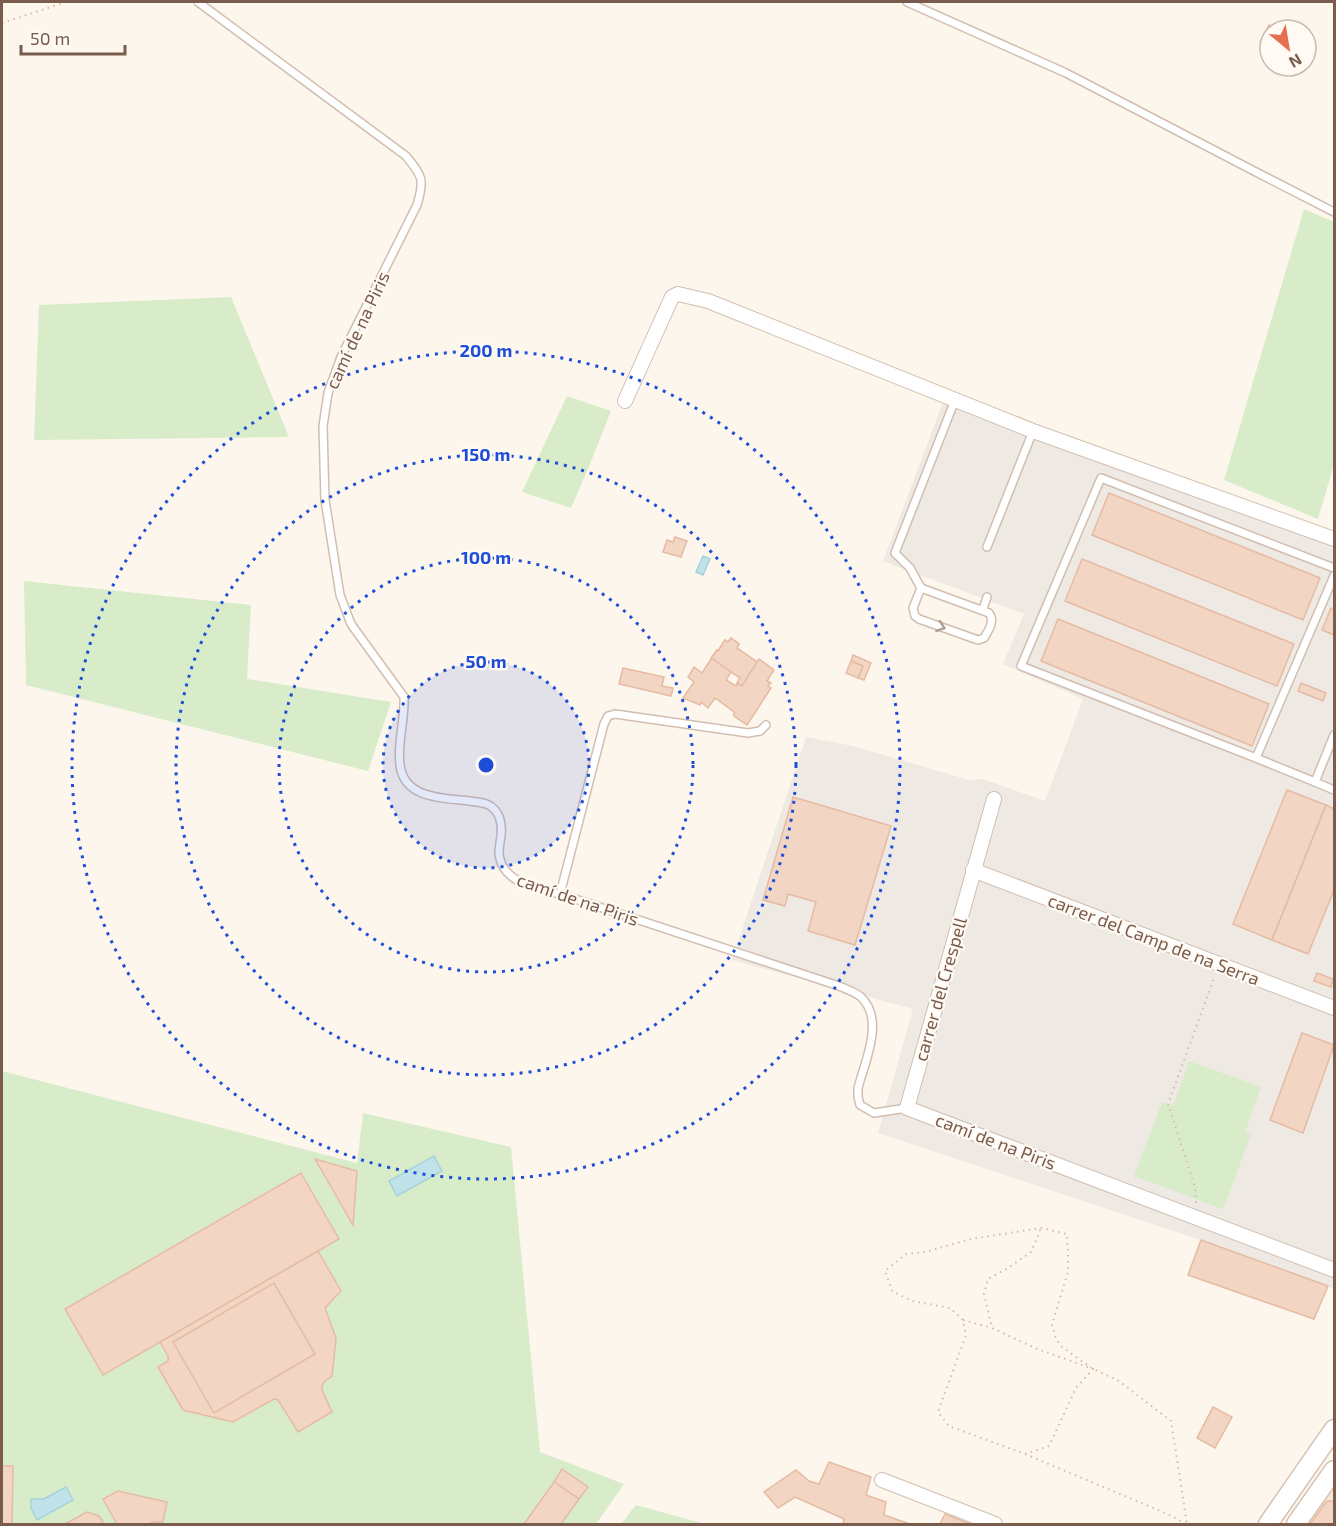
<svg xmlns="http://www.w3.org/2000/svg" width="1336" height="1526" viewBox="0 0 1336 1526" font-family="'Exo 2',sans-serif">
<rect width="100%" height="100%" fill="#fdf6ec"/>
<path fill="#f5e8da" d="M1334,1478V1524H1302Z"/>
<path fill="#efe9e4" d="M945,394L1334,539V1289L1201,1240L878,1133L913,1009L732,960L806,737L853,746L969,780L983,779L1045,801L1083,699L1003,664L1024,614L883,561L942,405Z"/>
<g fill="#d8ecc9">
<path d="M1304,209L1334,222V464L1318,519L1224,480Z"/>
<path d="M231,297L289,437L34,440L39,305Z"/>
<path d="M567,396L611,411L590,464L571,508L522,492Z"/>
<path d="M24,581L251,605L247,679L391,702L368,771L26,685Z"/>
<path d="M1189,1061L1261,1087L1245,1132L1251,1135L1223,1209L1134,1176L1162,1102L1173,1106Z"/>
<path d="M2,1071L357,1163L363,1113L511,1147L540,1452L624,1484L596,1524H2Z"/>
<path d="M636,1505L705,1524H621Z"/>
</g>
<g fill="#bfe3e8" stroke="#a5d3da" stroke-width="1.5">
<path d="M703,556L710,559L703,575L696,572Z"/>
<path d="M434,1156L442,1171L397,1196L389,1181Z"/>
<path d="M66,1487L73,1500L37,1520L31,1508V1499H44Z"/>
</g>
<g fill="#f3d5c3" stroke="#e6bba3" stroke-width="1.5" fill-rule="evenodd">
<path d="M1269,25L1277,29L1270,30V43L1268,46L1260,42Z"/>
<path d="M1109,493L1320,578L1303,620L1092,535Z"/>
<path d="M675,537L687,541L681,557L663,552L667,540L673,542Z"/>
<path d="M1082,559L1294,644L1277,686L1065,601Z"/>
<path d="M1331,608L1334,610V635L1322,630Z"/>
<path d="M1058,619L1269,704L1252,746L1041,661Z"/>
<path d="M731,638L739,644L737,648L757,662L759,659L774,670L767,681L771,683L768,686L771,688L747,725L734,716V712L715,698L708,708L701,702L700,705L683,698L694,682L688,677L694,667L702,673L717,650L718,651L725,640L728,642ZM731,672L740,678L736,686L726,680Z"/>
<path d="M731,638L739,644L737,648L757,662L742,686L737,683L740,678L711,658L717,650L718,651L725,640L728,642Z"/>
<path d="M853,655L871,663L864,680L858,678L863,666L851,661Z"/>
<path d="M851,661L863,666L858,678L846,673Z"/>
<path d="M623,668L664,677L662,686L673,688L671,696L619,684Z"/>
<path d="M1301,683L1326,693L1323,701L1298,691Z"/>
<path d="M1287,790L1326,805L1272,940L1233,924Z"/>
<path d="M793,797L891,826L855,945L808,931L816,902L788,894L785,906L763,900Z"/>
<path d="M1326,805L1334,809V890L1308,954L1272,940Z"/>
<path d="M1317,973L1333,979L1331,987L1314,981Z"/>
<path d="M1302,1033L1334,1045L1303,1133L1270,1120Z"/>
<path d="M315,1159L357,1171L353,1225Z"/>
<path d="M301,1173L339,1239L103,1375L65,1309Z"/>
<path d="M1201,1240L1328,1286L1314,1319L1188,1275Z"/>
<path d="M318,1251L341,1291L325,1308L336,1338L332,1376L325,1381L322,1386V1390L332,1412L298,1432L278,1400L274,1399L233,1422L183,1410L158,1367L168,1361V1356L160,1342Z"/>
<path d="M274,1283L315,1354L214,1413L173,1342Z"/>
<path d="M1213,1407L1232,1417L1215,1448L1197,1438Z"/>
<path d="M829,1462L871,1477L866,1495L886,1502L884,1515L910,1524H843L844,1519L795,1497L778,1508L764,1492L796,1470L809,1481L819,1484Z"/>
<path d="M2,1466H13L12,1524H2Z"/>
<path d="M562,1469L588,1487L579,1499L554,1482Z"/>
<path d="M554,1482L579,1499L561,1524H524Z"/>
<path d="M118,1491L167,1502L163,1522H153L148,1524H117L103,1499Z"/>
<path d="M1327,1501H1332L1334,1502V1524H1310Z"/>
<path d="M87,1512L99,1516L104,1524H65Z"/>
<path d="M945,1514L970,1524H940Z"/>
</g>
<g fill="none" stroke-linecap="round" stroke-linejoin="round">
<g stroke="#d1beb0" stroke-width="10">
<g id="service">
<path d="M198,2L406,156C422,176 425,179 417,205L341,357L328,393L323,426L325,500L340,595L351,624L404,697C405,720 397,743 400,765C404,799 443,798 470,801C480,803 488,802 495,810C501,817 502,827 501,836C500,842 499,848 499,854C502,883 537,888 560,894L839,986C846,989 855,992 861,997C885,1020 865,1061 858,1088V1097L860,1105L874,1113L907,1108"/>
<path d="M907,2L1066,73L1254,171L1334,212"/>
<path d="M987,547L1033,431"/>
<path d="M921,588L989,613C995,621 989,630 984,638L978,640L919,619L915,616L913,608L921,588L910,568L895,553L955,400"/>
<path d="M983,609L987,597"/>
<path d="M1334,735L1315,782L1334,790"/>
<path d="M1256,758L1021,666L1101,478L1334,568"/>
<path d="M1315,782L1256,758L1334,576"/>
<path d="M560,894L604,724L608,716L615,714L748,733L760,731L766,725"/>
</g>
</g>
<g stroke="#d1beb0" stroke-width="16">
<g id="minor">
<path d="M625,401L672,297L678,294L708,301L1033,431L1334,539"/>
<path d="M994,799L907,1108L1334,1270"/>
<path d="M973,870L1334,1008"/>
<path d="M882,1480L995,1524"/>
</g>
</g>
<g stroke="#d6c0b0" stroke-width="21">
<g id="secondary">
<path d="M1268,1524L1334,1429"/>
<path d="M1296,1524L1334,1470"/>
</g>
</g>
<g stroke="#d9b8a5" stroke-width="2" stroke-dasharray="1.5 4.5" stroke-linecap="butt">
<path d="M2,23L66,2"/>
<path d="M1196,1203L1195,1187L1168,1104L1214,978"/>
<path d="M963,1320L992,1328"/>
<path d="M1025,1454L1049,1446L1076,1388L1093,1369L1035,1348L992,1328L984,1294L988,1279L1008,1268L1031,1252L1041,1228"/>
<path d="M1186,1524L1172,1516L1025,1454L949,1426L938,1412L966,1335L963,1320L950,1308L912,1301L892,1291L885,1271L906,1254L925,1252L971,1239L1041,1228L1067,1234L1068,1255V1272L1052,1325L1056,1339L1062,1347L1093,1369L1119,1381L1171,1421L1187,1524"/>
</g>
<use href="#service" stroke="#fff" stroke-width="7"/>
<use href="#minor" stroke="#fff" stroke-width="14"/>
<use href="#secondary" stroke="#fff" stroke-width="18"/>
</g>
<defs><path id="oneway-chevron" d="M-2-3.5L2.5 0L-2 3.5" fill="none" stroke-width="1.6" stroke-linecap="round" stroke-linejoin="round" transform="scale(1.5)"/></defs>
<use stroke="#af9d94" href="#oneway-chevron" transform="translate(941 627) rotate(19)"/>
<circle cx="486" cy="765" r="103" fill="#1d4ed8" fill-opacity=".12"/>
<g fill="none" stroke="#1d4ed8" stroke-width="3" stroke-dasharray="3 6">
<circle cx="486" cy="765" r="103"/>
<circle cx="486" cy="765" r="207"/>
<circle cx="486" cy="765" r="310"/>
<circle cx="486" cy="765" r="414"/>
</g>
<g text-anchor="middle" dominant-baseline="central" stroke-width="4.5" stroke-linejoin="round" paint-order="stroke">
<g font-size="18" fill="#7a5c4d" stroke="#fffaf3">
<text transform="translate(357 330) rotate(-65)">camí de na Piris</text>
<text transform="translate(578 899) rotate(19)">camí de na Piris</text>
<text transform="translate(1154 939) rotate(21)">carrer del Camp de na Serra</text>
<text transform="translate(940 989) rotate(-74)">carrer del Crespell</text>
<text transform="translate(996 1141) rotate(21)">camí de na Piris</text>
</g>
</g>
<circle cx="486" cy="765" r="9" fill="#1d4ed8" stroke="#fffaf3" stroke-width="3"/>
<g font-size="18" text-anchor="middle" font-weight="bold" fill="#1d4ed8" stroke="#fffaf3" stroke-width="4.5" stroke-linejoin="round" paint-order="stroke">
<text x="486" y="357">200 m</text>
<text x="486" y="461">150 m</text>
<text x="486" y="564">100 m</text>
<text x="486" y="668">50 m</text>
</g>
<rect width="1336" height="1526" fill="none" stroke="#7a5c4d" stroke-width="6"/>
<g transform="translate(1288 48) rotate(150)"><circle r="28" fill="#fffaf3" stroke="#cabbb1" stroke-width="1.5"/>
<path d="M0-4.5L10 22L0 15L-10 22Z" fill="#e76f51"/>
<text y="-9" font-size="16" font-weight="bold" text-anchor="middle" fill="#7a5c4d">N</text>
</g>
<path d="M21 45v9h104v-9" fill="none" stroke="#7a5c4d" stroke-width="3"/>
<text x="30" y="45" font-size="18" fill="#7a5c4d" stroke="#fffaf3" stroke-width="4.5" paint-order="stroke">50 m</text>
</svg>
